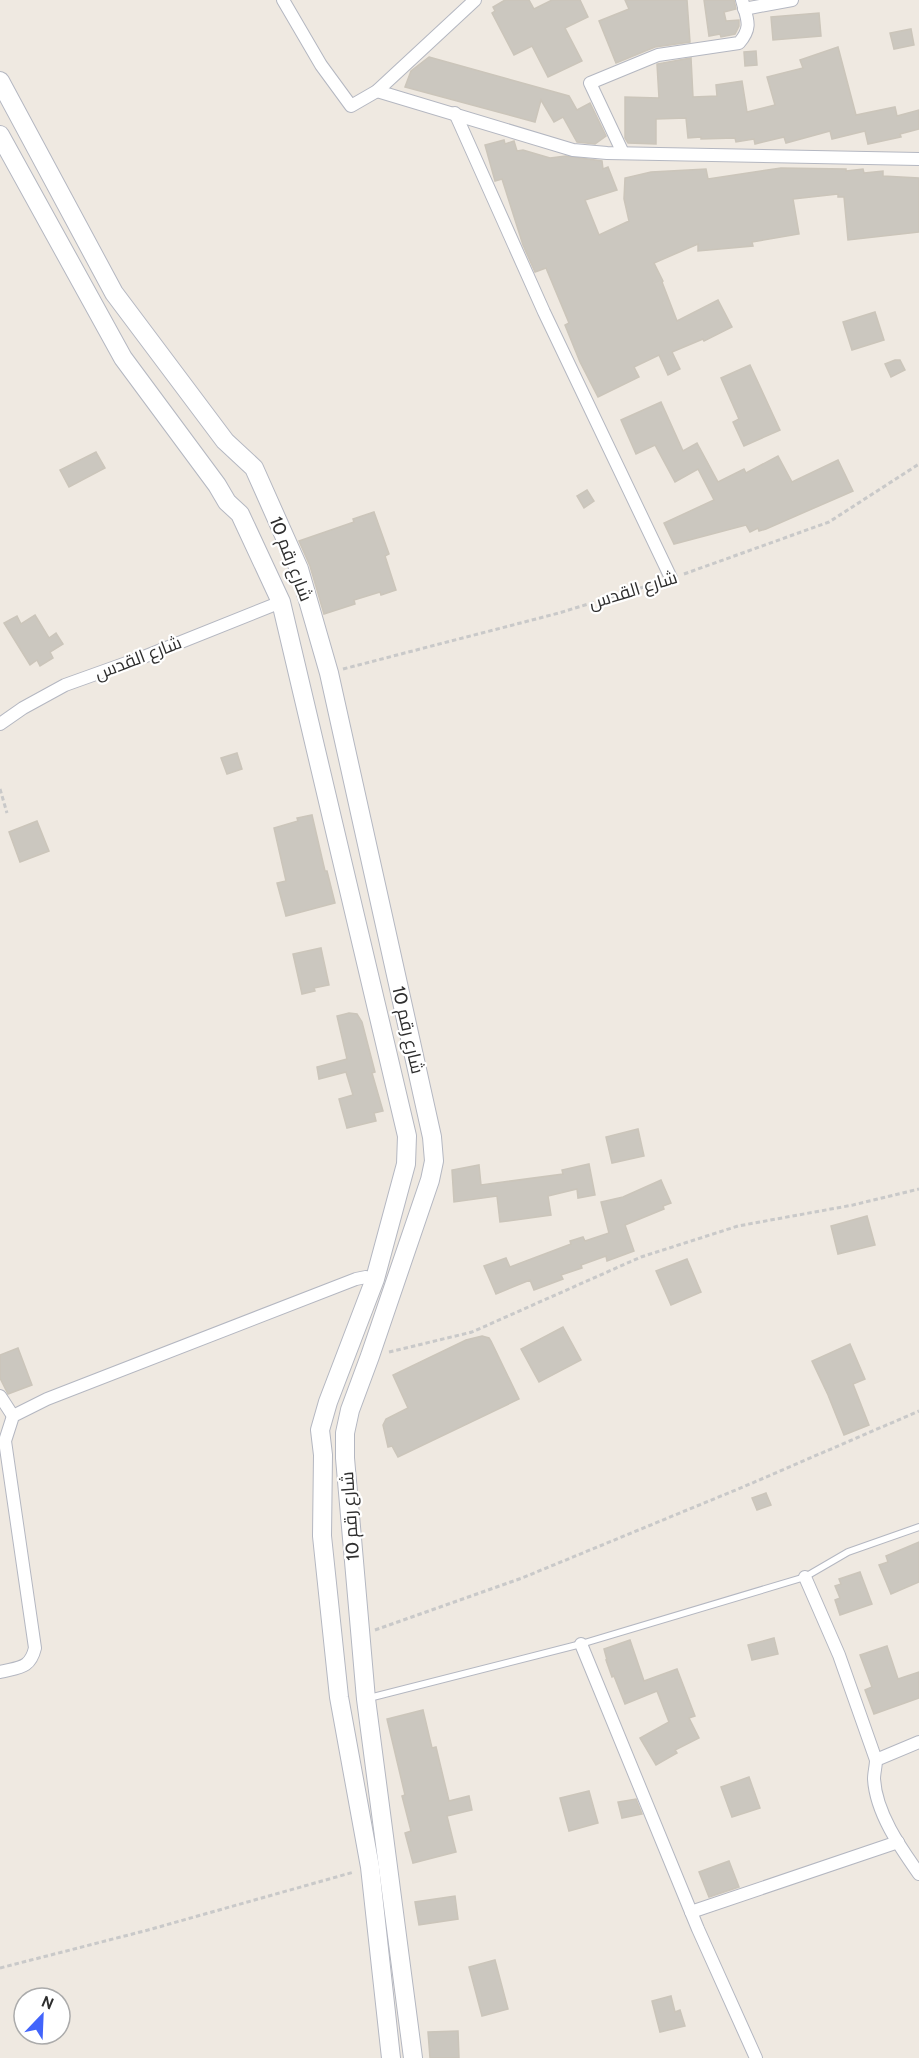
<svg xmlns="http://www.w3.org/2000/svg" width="919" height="2058" viewBox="0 0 919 2058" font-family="Cabin,Cairo,sans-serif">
<rect width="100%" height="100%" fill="#efe9e1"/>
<g fill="#cbc7bf" stroke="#cbc5ba" stroke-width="1.5">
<path d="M505,0H529L534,9L552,0H580L588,17L565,28L582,61L548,77L532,46L514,55L492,13L495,11L493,7Z"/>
<path d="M625,0H687L690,42L655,47L616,63L599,21L629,9Z"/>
<path d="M704,0H734L736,9L724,12L726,21L739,20V26L735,34L721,37L720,34L709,36Z"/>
<path d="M819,13L821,36L773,40L771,17Z"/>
<path d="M911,29L914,45L894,49L890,33Z"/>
<path d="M838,47L856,115L895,107L897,116L919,110V129L900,134L901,137L868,144L865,131L832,139L830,131L786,143L784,137L755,144L754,139L736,142L735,138L701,139V137L688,138L686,118L656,119V144L628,143L625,138V97L659,98L657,64L691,58L693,97L717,96L716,85L742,81L747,112L775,105L767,77L803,68L800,60Z"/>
<path d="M756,51L757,65L745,66L744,52Z"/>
<path d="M429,57L569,96L577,110L590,103L606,136L595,144L577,142L563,117L554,122L541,100L535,122L405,87L411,71Z"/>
<path d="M504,140L505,144L514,141L517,151L523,150L550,158L566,156L602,161L603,169L608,167L617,190L585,200L599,235L629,221L624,199L625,178L651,172L706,169L708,179L781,168L846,169V171L863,169L864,173L883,171V176L919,178V232L848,240L844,197H838V194L793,199L799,234L752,242L753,246L698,251V244L654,263L663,281L662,282L677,321L718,300L732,327L704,341L703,339L672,352L680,369L668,375L659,355L634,367L639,377L598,397L580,362L565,325L569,323L546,268L535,272L523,245L502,179L495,181L485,145Z"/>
<path d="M875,312L884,340L852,350L843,322Z"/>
<path d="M895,360H900L905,370L891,377L885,364Z"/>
<path d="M750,365L780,430L744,446L733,422L739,419L721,378Z"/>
<path d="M661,402L683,451L697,443L718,482L744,469L746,473L778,456L792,482L838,460L853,491L766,529L759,531L758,528L750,532L746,525L674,544L664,523L714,500L698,469L675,482L655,445L636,454L621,420Z"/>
<path d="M96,452L105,468L69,487L60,470Z"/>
<path d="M587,490L594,501L584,508L577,496Z"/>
<path d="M374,512L389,554L385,556L396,590L381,595L380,592L354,600L355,604L324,614L310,566L299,541L354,522L353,519Z"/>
<path d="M35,615L49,638L56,633L63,644L50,652L53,658L40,666L37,660L30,665L4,623L17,616L21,624Z"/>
<path d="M237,753L242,769L227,774L221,758Z"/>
<path d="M312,815L325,871H327L335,903L286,916L277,883L286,881L274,828L298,821L297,818Z"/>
<path d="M37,821L49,851L20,862L9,832Z"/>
<path d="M321,948L329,985L314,988L315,991L302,994L293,954Z"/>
<path d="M349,1013L357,1014L362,1022L375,1072L372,1073L383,1111L374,1113L376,1121L347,1128L339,1099L353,1095L346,1072L319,1079L317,1067L347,1059L337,1016Z"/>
<path d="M638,1129L644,1156L612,1163L606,1137Z"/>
<path d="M589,1164L595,1195L578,1198L577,1189L548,1196L551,1215L500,1222L497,1196L454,1202L452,1170L479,1165L481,1185L563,1174L562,1170Z"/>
<path d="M661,1180L671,1203L663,1206L664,1209L625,1225L634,1251L607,1261L606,1256L581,1265L582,1268L561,1275L563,1279L534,1290L530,1280L496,1294L484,1266L506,1258L510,1267L571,1244L570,1241L583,1237L585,1241L609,1233L601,1202L623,1197Z"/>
<path d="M867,1216L875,1245L838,1254L831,1226Z"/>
<path d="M687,1259L701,1292L671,1305L656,1271Z"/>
<path d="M563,1327L581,1360L539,1382L521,1349Z"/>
<path d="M482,1336L489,1338L491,1341L519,1399L398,1457L392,1446L388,1447L383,1425L386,1419L408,1408L393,1375L466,1340Z"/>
<path d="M850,1344L865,1379L853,1384L869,1425L844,1435L828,1395L812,1361Z"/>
<path d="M18,1348L32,1385L8,1394L0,1378V1355Z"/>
<path d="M766,1493L771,1505L757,1510L752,1498Z"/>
<path d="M919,1542V1582L891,1594L879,1565L888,1562L886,1556Z"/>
<path d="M860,1572L872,1604L840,1615L835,1600L840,1598L835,1586L841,1584L839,1579Z"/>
<path d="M774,1638L778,1654L752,1660L748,1645Z"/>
<path d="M630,1640L644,1681L677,1669L695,1716L689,1718L699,1738L675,1750L677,1753L656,1765L640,1738L669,1722L657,1691L625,1704L614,1676L612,1677L606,1660H607L604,1649Z"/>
<path d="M887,1646L898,1679L919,1672V1698L874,1714L865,1690L872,1687L860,1655Z"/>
<path d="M423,1710L432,1748L436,1747L449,1801L469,1796L472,1810L447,1816L456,1852L413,1863L405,1833L411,1831L402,1796L405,1795L387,1719Z"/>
<path d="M749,1777L760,1808L732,1817L721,1787Z"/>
<path d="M589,1791L598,1823L569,1831L560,1798Z"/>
<path d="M636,1799L642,1814L622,1818L618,1802Z"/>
<path d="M729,1861L739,1887L709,1897L699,1872Z"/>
<path d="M455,1896L458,1919L419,1925L415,1902Z"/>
<path d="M495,1960L508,2009L482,2016L469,1967Z"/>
<path d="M671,1996L675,2012L680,2010L685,2026L660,2032L652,2001Z"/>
<path d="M458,2031L459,2058H430L428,2032Z"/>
</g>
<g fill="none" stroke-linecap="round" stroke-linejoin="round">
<g stroke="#b4b7c1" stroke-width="8">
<path id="service" d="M369,1698L581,1644L805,1577L848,1552L919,1527"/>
</g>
<g stroke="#b4b7c1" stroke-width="14">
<g id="minor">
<path d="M283,0L321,65L351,106L377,91L475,0"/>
<path d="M744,9L792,0"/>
<path d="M377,91L573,150L607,153L919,159"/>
<path d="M455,113L544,312L671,578"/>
<path d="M623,153L590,83L658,55L739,43C753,27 747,19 742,0"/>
<path d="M0,724L23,708L65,685L146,656L281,602"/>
<path d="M0,1396L13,1416"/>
<path d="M805,1577L839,1655L876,1760L919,1742"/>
<path d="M581,1644L698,1929L756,2058"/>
<path d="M0,1672C19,1667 30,1669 35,1648L5,1441L13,1416L47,1399L356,1279L366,1277L375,1279"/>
<path d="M876,1760C876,1766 874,1773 874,1779C876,1813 900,1847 919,1874"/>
<path d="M691,1912L898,1842"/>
</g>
</g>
<g stroke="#b4b7c1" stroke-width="20">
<g id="secondary">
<path d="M0,81L114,293L225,441L254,468L299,569L329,673L432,1137L434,1161L430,1180L370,1356L350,1410L345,1433V1458L366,1699L413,2058"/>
<path d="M0,135L123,358L217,485L227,502L240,514L281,602L407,1136L406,1164L375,1279L328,1402L320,1430L323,1455L322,1536L339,1697L370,1867L391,2058"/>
</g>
</g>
<g stroke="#c9c9c9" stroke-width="3" stroke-dasharray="4.5 3" stroke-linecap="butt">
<path d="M684,574L829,522L919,464"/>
<path d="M343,669L559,613L660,582"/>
<path d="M0,789L7,813"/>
<path d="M389,1352L472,1332L641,1257L738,1226L853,1205L919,1189"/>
<path d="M375,1630L522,1578L743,1487L919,1411"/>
<path d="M0,1968L148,1930L354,1872"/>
</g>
<use href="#service" stroke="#fff" stroke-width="6"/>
<use href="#minor" stroke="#fff" stroke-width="12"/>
<use href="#secondary" stroke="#fff" stroke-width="18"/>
</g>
<g text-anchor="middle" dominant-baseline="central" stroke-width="4.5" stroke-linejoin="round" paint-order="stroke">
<g font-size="18" fill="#2e2e2e" stroke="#fff">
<text transform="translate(291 559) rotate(69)">شارع رقم 10</text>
<text transform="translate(633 590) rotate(-17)">شارع القدس</text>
<text transform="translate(138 658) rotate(-21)">شارع القدس</text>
<text transform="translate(408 1030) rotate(77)">شارع رقم 10</text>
<text transform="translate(350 1516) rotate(-94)">شارع رقم 10</text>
</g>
</g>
<g transform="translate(42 2016) rotate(23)"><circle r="28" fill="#ffffff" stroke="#ababab" stroke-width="1.5"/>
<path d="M0-4.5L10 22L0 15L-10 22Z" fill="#4264fb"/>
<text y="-9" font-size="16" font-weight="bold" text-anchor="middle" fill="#2e2e2e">N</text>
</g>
</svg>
